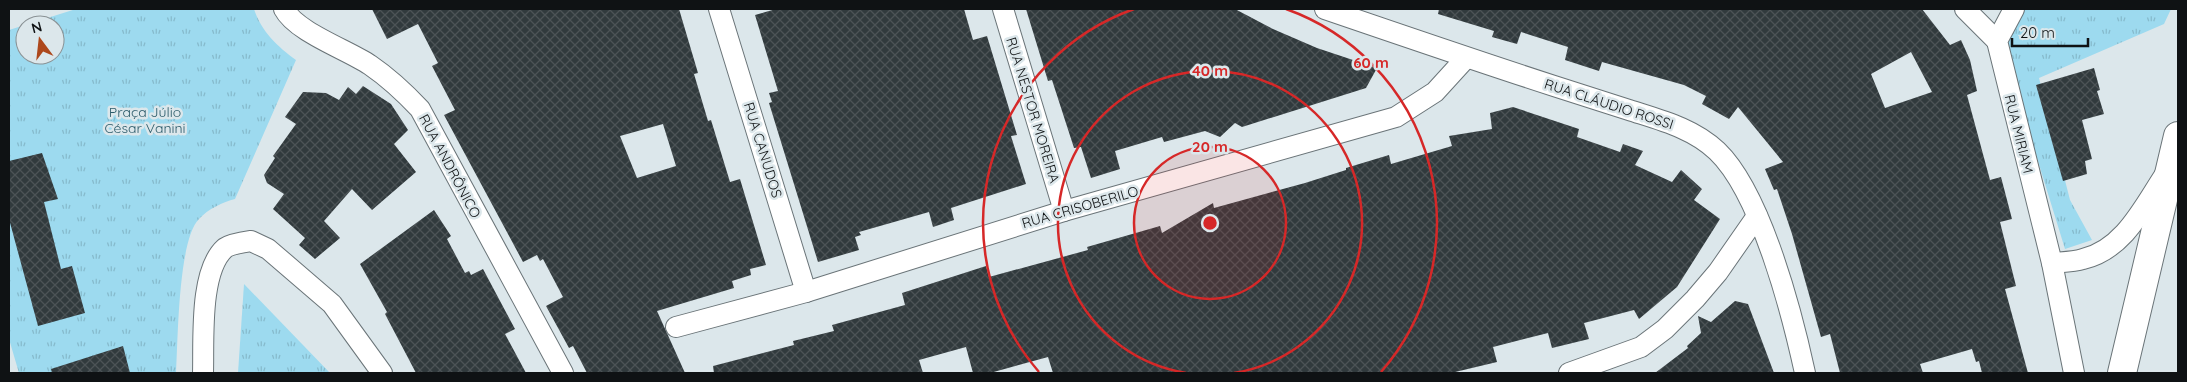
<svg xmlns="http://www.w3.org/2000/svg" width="2187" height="382" viewBox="0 0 2187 382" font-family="Quicksand,sans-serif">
<defs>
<pattern id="grass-tufts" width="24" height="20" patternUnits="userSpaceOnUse" patternTransform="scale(1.25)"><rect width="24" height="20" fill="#9ddaef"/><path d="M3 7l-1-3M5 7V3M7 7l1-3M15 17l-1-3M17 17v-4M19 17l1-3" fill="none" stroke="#86bacc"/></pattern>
<pattern id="building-cross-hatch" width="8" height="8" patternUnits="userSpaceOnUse" patternTransform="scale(1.25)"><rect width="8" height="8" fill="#313a3d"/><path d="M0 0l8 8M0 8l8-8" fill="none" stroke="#4c5356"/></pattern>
</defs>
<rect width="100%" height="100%" fill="#dce7eb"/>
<g fill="url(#grass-tufts)" fill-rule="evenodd">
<path d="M76,9H254C261,31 278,47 296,60L235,199C223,202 208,209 199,219C178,240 178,341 176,373H19L9,339V30ZM25,25H55V55H25Z"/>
<path d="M2021,9H2171L2164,24L2039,78L2070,200L2092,240L2065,249L2001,41Z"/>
<path d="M244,284L330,373H238Z"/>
</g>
<g fill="url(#building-cross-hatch)" fill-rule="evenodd">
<path d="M372,9H679L698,73L694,74L708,121L711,120L730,182L740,179L766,265L750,269L751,275L732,281L734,288L657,311L685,373H587L573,346L569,348L546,306L563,297L543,259L540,261L537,255L523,262L444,115L455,110L432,66L438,63L418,24L387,39ZM663,124L676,166L637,178L620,136Z"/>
<path d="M776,9H964L973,40L987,36L1017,135L1011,136L1026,184L951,208L954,220L933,227L929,212L859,232L861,235L855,237L859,250L818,262L769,103L772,102L769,93L778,91L755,15Z"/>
<path d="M1026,9H1235L1273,29L1317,48L1377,68L1366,88L1242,127L1235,123L1220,137L1205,131L1164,142L1162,137L1115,151L1120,169L1091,178L1081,147L1074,148L1052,80L1048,81Z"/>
<path d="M1439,9H1922L1950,45L1961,40L1970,60L1977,91L1967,95L1990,180L2001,177L2012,219L2000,222L2016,286L2005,289L2028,373H1982L1979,361L1976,362L1972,349L1920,364L1923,373H1840L1830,334L1821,337L1792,234L1777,189L1774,190L1765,169L1783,162L1738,107L1729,119L1702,104L1706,96L1684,85L1602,62L1599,71L1565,60L1568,47L1521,32L1517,44L1492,37L1494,31L1438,14ZM1911,52L1932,92L1885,108L1871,74Z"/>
<path d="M2094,68L2100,90L2097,91L2104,114L2082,120L2092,159L2085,161L2087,174L2063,181L2036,85Z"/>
<path d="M363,86L391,104L408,130L394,144L416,172L372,210L352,189L324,221L340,238L315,259L299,245L305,238L273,209L284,194L267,183L264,175L275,158L273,156L296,124L285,117L303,92L326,93L339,100L348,87L356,94Z"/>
<path d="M1513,107L1579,129L1577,137L1620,152L1623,144L1643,151L1635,165L1672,182L1681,170L1702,189L1694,200L1720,219L1677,287L1639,319L1634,310L1584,323L1589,339L1552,348L1548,333L1493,347L1497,362L1451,373H1053L1048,357L990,373H973L966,347L919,360L923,373H714L713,366L794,345L793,341L834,331L832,325L905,305L902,293L986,266L989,277L1088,250L1087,247L1160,226L1162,233L1213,203L1214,208L1305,183L1346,170V168L1389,155L1391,164L1452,146L1449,136L1492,129L1490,113Z"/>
<path d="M42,153L58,199L44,202L61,269L72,266L85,313L38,326L9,219V161Z"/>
<path d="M434,210L451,236L447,239L465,273L469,271L471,275L483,269L515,329L505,334L526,373H416L385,314L387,312L360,264Z"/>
<path d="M1735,301L1748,304L1774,373H1655L1688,348L1687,346L1701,333L1698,316L1711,322Z"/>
<path d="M123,346L130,373H52L51,369Z"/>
</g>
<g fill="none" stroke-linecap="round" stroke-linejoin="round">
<g stroke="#6a7478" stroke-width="22">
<g id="minor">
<path d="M284,9C296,32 348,50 370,65C389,78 404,92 420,109L563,373"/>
<path d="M719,9L806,292"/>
<path d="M1003,9L1064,211"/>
<path d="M1325,9C1401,35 1477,61 1554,86C1579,94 1604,102 1629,110C1660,120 1693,128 1717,151C1761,193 1792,313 1805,373"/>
<path d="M1965,9L1997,41"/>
<path d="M2014,9L1997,41L2052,263L2074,373"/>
<path d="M2052,263C2062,262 2073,262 2083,259C2123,250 2143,208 2164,176"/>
<path d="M676,327L806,292L1064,211L1396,117L1435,92L1466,58"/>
<path d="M203,373C204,341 199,271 225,248C231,244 244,242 251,241L268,249L332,304L382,373"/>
<path d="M1569,373L1641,347L1665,329L1695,299L1718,272L1757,216"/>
</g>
</g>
<g stroke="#6a7478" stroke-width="30">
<path id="primary" d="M2122,373L2178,136"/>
</g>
<use href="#minor" stroke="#fff" stroke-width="20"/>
<use href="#primary" stroke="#fff" stroke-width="28"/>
</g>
<circle cx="1210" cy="223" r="76" fill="#d62828" fill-opacity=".12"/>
<g fill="none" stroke="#d62828" stroke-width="2.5">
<circle cx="1210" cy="223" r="76"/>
<path d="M1186 373A152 152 0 1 1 1234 373"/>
<path d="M1039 372A227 227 0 0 1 1134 9M1286 9A227 227 0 0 1 1381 372"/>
</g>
<g text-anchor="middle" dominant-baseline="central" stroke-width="5" stroke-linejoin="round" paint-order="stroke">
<g font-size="14" fill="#0f1214" stroke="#dce7eb">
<text transform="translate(1609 104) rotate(18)">RUA CLÁUDIO ROSSI</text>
<text transform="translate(1033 110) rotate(73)">RUA NESTOR MOREIRA</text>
<text transform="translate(2019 134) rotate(76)">RUA MIRIAM</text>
<text transform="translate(763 150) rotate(73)">RUA CANUDOS</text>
<text transform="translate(450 166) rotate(62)">RUA ANDRÔNICO</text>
<text transform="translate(1080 207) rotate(-16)">RUA CRISOBERILO</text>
</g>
<g font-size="14" fill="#2c5b6a" stroke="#dce7eb">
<text x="145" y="112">Praça Júlio<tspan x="145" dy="16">César Vanini</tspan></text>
</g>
</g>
<circle cx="1210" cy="223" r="8" fill="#d62828" stroke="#dce7eb" stroke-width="2.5"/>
<g font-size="15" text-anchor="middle" font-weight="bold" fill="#d62828" stroke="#dce7eb" stroke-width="5" stroke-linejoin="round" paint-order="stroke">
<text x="1371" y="68">60 m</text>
<text x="1210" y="76">40 m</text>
<text x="1210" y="152">20 m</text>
</g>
<rect width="2187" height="382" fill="none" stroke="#0f1214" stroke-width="20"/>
<g transform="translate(40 40) rotate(345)"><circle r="24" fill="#dce7eb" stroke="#8a9295"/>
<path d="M0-4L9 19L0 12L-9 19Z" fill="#ad481c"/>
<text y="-8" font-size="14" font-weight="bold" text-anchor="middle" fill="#0f1214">N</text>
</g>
<path d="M2012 38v8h76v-8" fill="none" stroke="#0f1214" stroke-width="2.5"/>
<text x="2020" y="38" font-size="15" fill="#0f1214" stroke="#dce7eb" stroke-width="4" paint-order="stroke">20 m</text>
</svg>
